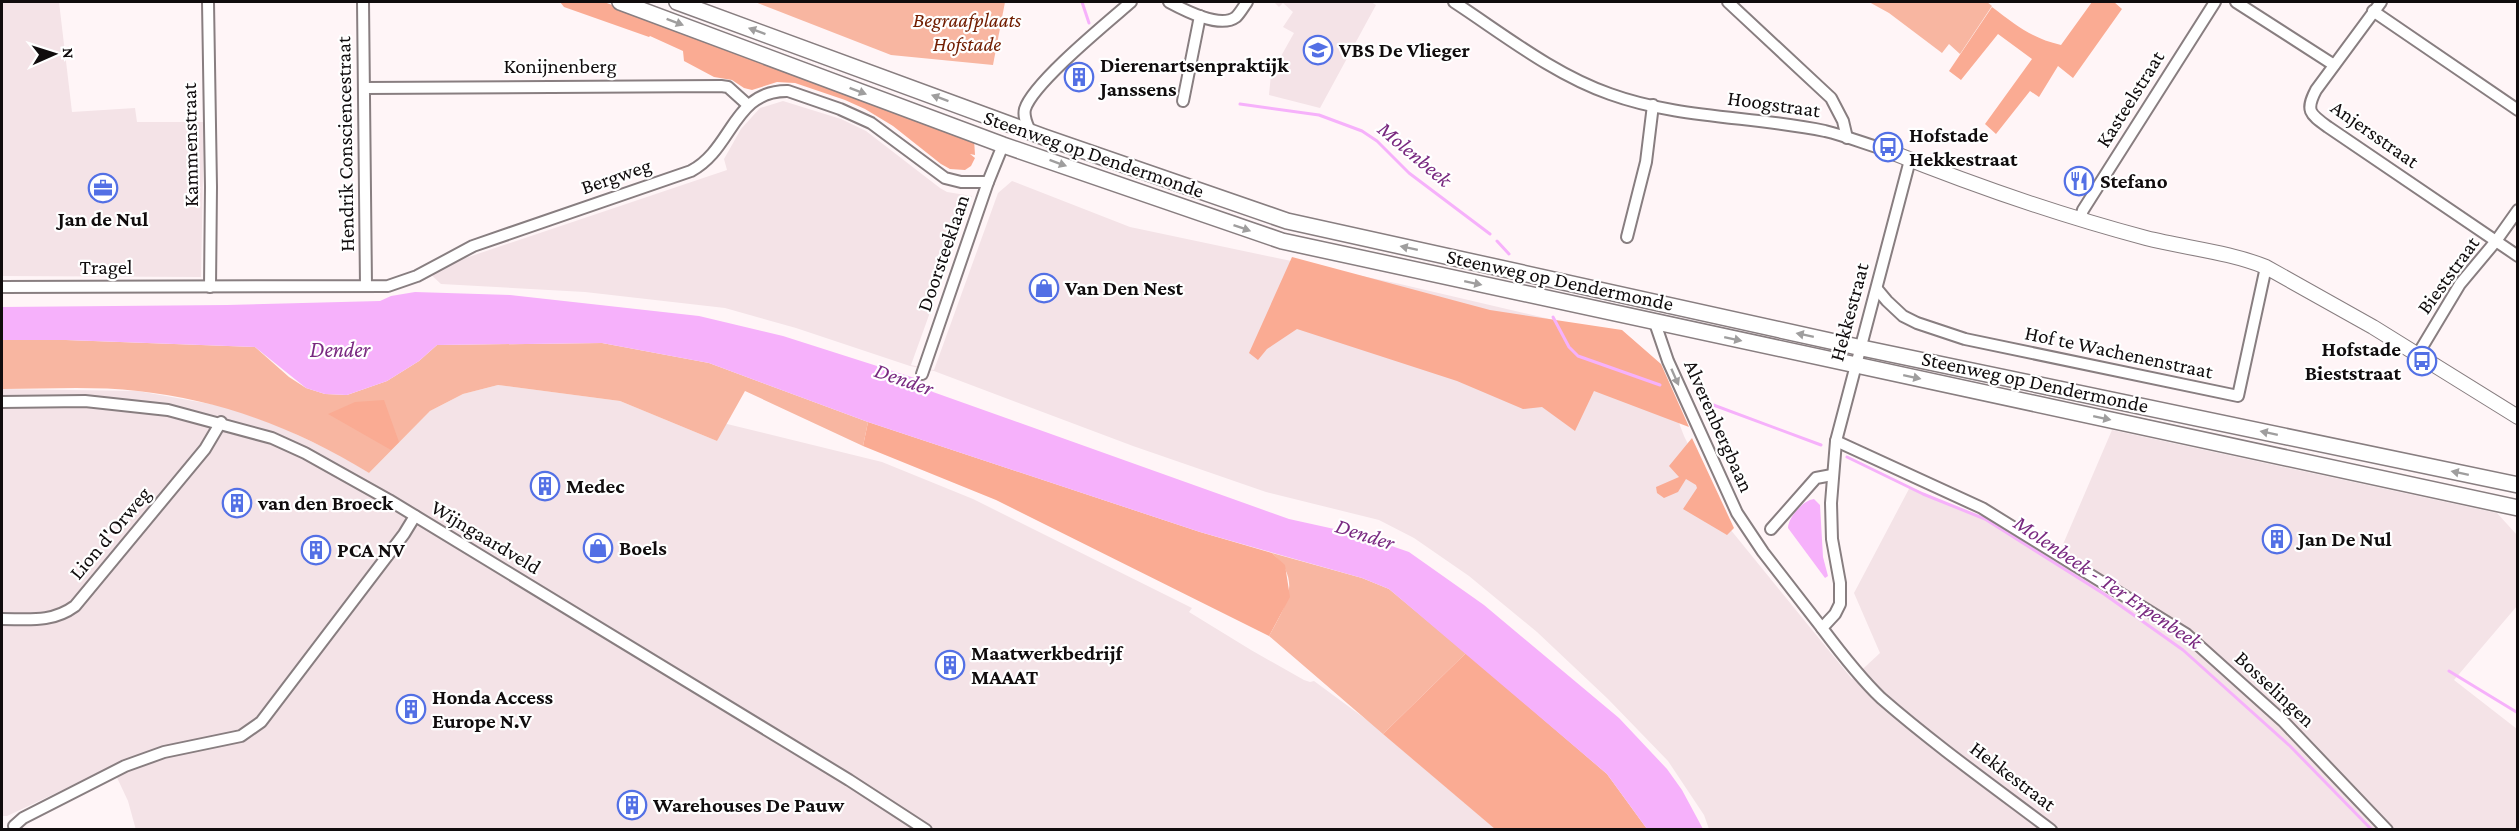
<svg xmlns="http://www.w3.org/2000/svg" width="2519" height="831" viewBox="0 0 2519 831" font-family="'Crimson Pro',serif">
<rect width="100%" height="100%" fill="#fff5f7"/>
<g fill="#f4e3e7">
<path d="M2,2H59L72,112L135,108L137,122H204L201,277L2,276Z"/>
<path d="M1274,2H1371L1376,5L1320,108L1269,95L1271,74L1294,33L1283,27L1293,12L1283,3L1279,7Z"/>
<path d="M783,101L841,119L866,131L940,188L947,192L972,196L911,365L934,370L998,193L1012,181L1130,227L1400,284L1631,338L1655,361L1684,436L1730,529L1852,679L1880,653L1854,593L1910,487L1985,519L2055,563L2112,430L2497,513L2517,535V606L2454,680L2517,729V829H1709L1704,815L1668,761L1608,699L1537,632L1469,576L1414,538L1379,520L1266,492L1133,446L934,371L910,366L796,328L725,308L585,292L441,284L427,271L727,170L724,159L741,129L760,108Z"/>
<path d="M498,385L620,401L717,441L723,423L882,462L973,499L1192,608L1189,612L1251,650L1304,680L1310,682L1314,681L1515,829L136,830L128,801L112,767L7,816H2V389L138,391L227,407L281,427L340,455L369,473L430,411L463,394Z"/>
</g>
<g fill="#f8b6a1">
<path d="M755,2H1005L993,65L891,55Z"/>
<path d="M1869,2H1987L1992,6L1960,54L1949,44L1942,53L1889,13Z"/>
<path d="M2,340H66L255,347L289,377L306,388L325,394L347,395L387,381L419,361L437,345L602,343L709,363L868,422L863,446L745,391L717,441L620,401L498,385L463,394L430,411L369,473C298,429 221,400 138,391C93,386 47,389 2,389Z"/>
<path d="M1272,553L1362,578L1389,589L1466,653L1383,734L1269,636C1286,605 1303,581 1272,553Z"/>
</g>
<g fill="#faab93">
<path d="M560,2H604L974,139L975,155L970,154L975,158L971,166L965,170L950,169L941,164L893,126L865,109L845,100L795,83L777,82L752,90L744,88L732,80L714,77L684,61L683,51L650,36L649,37L564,7Z"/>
<path d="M2092,2H2114L2122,9L2073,78L2058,66L2039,97L2030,91L1996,134L1985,124L2032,59L1998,34L1961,80L1949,71L1992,7C2016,25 2031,38 2061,45Z"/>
<path d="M1292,257L1490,310L1622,330L1661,364L1689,427L1594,391L1575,431L1542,407L1523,409L1457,381L1297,329L1267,349L1258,360L1249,353Z"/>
<path d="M384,400L399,442L391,450L328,414L355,402Z"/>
<path d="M868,422L1200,532L1272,553L1285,565L1290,597L1269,636L996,500L863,446Z"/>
<path d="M1692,438L1734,528L1727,535L1683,509L1697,488L1696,485L1686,479L1678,492L1664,498L1657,493L1656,487L1679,477L1669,466Z"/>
<path d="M1466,653L1607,774L1647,829H1495L1383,734Z"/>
</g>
<g fill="#f6b1fb">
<path d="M415,292L510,295L699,316L783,336L924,381L933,392L1289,519L1357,534L1409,552L1484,605L1619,718L1667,769L1682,790L1703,829H1647L1607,774L1389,589L1362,578L1200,532L868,422L709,363L602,343L437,345L419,361L387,381L347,395L325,394L306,388L255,347L66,340H2V307L227,305L380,301L391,296Z"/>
<path d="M1814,499L1820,505L1823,557L1828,576L1825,578L1788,528C1788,518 1803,500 1814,499Z"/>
</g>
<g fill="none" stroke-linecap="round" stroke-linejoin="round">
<g stroke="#f6b1fb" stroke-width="3">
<path d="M1082,2L1089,23"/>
<path d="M1240,104L1319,115L1362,131L1377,141L1409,173L1490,234"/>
<path d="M1497,241L1509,254"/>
<path d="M1553,317L1569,347L1578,356L1660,385"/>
<path d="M1700,400L1821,445"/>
<path d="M1847,457L1923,494L1985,519L2104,594L2183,650L2290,746L2372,830"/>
<path d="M2449,671L2518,713"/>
</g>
<g stroke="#887e80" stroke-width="14">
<g id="minor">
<path d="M208,2L211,187L210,287"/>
<path d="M363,2L366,286"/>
<path d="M1169,2C1184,10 1220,29 1236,17C1240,13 1244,6 1247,2"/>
<path d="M1454,2C1503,34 1553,74 1610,94C1679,119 1754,116 1825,131C1846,136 1866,144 1886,150"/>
<path d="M1728,2L1831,98L1843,121L1847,138"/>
<path d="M2236,2L2334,65"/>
<path d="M2381,2L2316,90C2305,111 2310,114 2328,127L2518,256"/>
<path d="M2373,11L2518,110"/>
<path d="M364,88L721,86L728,87L748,105"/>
<path d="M1183,101L1200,16"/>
<path d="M1030,131C1027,124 1023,117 1025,109C1033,83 1108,22 1131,2"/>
<path d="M1910,160L1836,441L1831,503L1832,539L1840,583V604L1835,614L1822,628C1840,652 1859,677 1881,698C1935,745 1994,787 2051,830"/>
<path d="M2080,219L2083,210L2215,2"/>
<path d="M1627,237L1646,162L1653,105"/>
<path d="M2,287L388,286L417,276L473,246L691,171C733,149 733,90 788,91L840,109L871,123L945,178L961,182H988"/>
<path d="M1877,289L1887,301L1903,316L1917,323L1965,339L2238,396L2266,267"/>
<path d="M1655,323L1668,361L1737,513L1763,552L1822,628"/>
<path d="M2418,354L2460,284L2496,241L2518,210"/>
<path d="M922,374L988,182L1003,145"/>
<path d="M2,402L85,401L168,410L272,438L305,453L389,500L849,780L926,830"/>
<path d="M1836,441L1982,508L2186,634L2283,721L2387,830"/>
<path d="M1771,529L1816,478L1832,475"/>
<path d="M2,619C28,619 52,623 75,606L205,449L221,422"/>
<path d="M14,826L23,818L125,766L164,752L241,736L261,722L404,534L415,516"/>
</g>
</g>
<g stroke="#887e80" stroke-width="16">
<path id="tertiary" d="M1886,150C1970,184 2059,215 2146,238C2186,248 2229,252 2266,267L2373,327L2518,417"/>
</g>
<g stroke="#887e80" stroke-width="18">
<g id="secondary">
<path d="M620,2L1003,145L1282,241L2518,508"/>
<path d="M677,2L1044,137L1287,221L1862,348L2518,485"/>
</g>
</g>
<use href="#minor" stroke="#fff" stroke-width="10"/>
<use href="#tertiary" stroke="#fff" stroke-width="14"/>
<use href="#secondary" stroke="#fff" stroke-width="15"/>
</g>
<defs><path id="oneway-solid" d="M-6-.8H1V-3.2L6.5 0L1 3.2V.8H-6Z" transform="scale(1.5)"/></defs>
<g fill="#9f9e9e">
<use href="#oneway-solid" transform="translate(675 22) rotate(21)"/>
<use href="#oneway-solid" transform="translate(757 31) rotate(-160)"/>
<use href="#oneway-solid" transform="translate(858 91) rotate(21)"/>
<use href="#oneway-solid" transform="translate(940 98) rotate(-160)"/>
<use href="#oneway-solid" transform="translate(1058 163) rotate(20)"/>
<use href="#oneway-solid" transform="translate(1242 228) rotate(19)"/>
<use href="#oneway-solid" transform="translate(1409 248) rotate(-168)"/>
<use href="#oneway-solid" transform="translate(1473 283) rotate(12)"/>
<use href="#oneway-solid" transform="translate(1805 335) rotate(-168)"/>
<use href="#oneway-solid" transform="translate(1733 339) rotate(12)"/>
<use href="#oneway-solid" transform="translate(1675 377) rotate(66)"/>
<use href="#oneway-solid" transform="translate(1912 377) rotate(12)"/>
<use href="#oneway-solid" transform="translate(2102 418) rotate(12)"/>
<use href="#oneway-solid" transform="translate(2269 433) rotate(-168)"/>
<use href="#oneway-solid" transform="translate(2460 473) rotate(-168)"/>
</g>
<defs>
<g id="school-ring" transform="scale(1.5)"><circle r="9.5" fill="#fff" stroke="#5370e5" stroke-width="1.5"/><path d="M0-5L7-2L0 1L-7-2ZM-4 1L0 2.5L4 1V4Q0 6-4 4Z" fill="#5370e5"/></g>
<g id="building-ring" transform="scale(1.5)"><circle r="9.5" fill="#fff" stroke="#5370e5" stroke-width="1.5"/><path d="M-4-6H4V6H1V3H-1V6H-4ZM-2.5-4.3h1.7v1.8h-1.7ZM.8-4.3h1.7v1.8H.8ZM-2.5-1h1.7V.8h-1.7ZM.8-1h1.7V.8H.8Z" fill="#5370e5"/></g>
<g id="bus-ring" transform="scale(1.5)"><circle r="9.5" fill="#fff" stroke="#5370e5" stroke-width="1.5"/><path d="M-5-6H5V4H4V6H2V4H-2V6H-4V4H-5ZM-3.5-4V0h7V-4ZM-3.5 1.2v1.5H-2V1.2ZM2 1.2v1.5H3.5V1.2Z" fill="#5370e5"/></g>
<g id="restaurant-ring" transform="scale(1.5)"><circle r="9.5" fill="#fff" stroke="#5370e5" stroke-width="1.5"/><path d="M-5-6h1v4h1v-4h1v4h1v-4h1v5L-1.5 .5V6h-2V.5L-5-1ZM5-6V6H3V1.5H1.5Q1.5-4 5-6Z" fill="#5370e5"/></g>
<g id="office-ring" transform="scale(1.5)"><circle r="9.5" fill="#fff" stroke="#5370e5" stroke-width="1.5"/><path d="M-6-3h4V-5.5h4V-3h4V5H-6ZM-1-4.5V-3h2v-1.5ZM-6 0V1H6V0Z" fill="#5370e5"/></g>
<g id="shop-ring" transform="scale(1.5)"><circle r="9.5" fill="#fff" stroke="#5370e5" stroke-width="1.5"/><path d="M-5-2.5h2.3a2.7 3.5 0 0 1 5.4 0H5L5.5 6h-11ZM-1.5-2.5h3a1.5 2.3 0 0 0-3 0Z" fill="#5370e5"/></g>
</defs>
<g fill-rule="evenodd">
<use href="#school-ring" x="1318" y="50"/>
<use href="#building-ring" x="1079" y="77"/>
<use href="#bus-ring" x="1888" y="147"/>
<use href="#restaurant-ring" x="2079" y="181"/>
<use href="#office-ring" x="103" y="188"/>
<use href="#shop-ring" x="1044" y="288"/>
<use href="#bus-ring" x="2422" y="361"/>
<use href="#building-ring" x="545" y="486"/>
<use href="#building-ring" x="237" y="503"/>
<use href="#building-ring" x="2277" y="539"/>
<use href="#shop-ring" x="598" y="548"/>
<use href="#building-ring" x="316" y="550"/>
<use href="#building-ring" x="950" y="665"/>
<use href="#building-ring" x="411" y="709"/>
<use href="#building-ring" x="632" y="805"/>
</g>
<g text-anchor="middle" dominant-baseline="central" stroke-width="4.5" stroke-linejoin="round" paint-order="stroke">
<g font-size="21" font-style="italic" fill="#711d00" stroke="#fff">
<text x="967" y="20">Begraafplaats<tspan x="967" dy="24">Hofstade</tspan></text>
</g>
<g font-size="21" font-weight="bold" fill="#100c0d" stroke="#fff" text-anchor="start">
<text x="1339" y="50">VBS De Vlieger</text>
<text x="1100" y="65">Dierenartsenpraktijk<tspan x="1100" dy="24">Janssens</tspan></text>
<text x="1909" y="135">Hofstade<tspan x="1909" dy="24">Hekkestraat</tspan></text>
<text x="2100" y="181">Stefano</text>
<text x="103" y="219" text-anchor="middle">Jan de Nul</text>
<text x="1065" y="288">Van Den Nest</text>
<text x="2401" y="349" text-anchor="end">Hofstade<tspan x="2401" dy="24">Bieststraat</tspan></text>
<text x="566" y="486">Medec</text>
<text x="258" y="503">van den Broeck</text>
<text x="2298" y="539">Jan De Nul</text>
<text x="619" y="548">Boels</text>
<text x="337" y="550">PCA NV</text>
<text x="971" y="653">Maatwerkbedrijf<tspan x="971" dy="24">MAAAT</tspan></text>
<text x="432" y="697">Honda Access<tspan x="432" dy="24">Europe N.V</tspan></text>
<text x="653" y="805">Warehouses De Pauw</text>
</g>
<g font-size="21" fill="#100c0d" stroke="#fff">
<text x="560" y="66">Konijnenberg</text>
<text transform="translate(2130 99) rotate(-58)">Kasteelstraat</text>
<text transform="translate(1774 104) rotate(8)">Hoogstraat</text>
<text transform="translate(2375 134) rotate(35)">Anjersstraat</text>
<text transform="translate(345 144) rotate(-91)">Hendrik Consciencestraat</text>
<text transform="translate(190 145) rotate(-91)">Kammenstraat</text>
<text transform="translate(1094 154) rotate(19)">Steenweg op Dendermonde</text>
<text transform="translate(616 176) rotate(-19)">Bergweg</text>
<text transform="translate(943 253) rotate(-71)">Doorsteeklaan</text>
<text x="106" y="267">Tragel</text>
<text transform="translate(2448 275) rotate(-54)">Bieststraat</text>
<text transform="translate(1560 280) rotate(12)">Steenweg op Dendermonde</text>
<text transform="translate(1849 312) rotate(-75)">Hekkestraat</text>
<text transform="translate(2119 352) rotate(12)">Hof te Wachenenstraat</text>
<text transform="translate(2035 382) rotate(12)">Steenweg op Dendermonde</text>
<text transform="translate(1719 426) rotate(66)">Alverenbergbaan</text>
<text transform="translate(110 533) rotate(-50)">Lion d'Orweg</text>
<text transform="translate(486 537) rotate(31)">Wijngaardveld</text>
<text transform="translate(2275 689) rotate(43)">Bosselingen</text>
<text transform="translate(2013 776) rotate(37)">Hekkestraat</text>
</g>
<g font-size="22" font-style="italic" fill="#792980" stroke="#fff">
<text transform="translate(1415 154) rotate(40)">Molenbeek</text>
<text x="340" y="349">Dender</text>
<text transform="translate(904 379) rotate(19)">Dender</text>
<text transform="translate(1365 534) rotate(18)">Dender</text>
<text transform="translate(2108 582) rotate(34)">Molenbeek - Ter Erpenbeek</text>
</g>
</g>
<rect width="2519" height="831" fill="none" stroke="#100c0d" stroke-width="6"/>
<g transform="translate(54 54) rotate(87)" stroke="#ffffff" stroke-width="4.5" paint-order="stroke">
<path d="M0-4.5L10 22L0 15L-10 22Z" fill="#100c0d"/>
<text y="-9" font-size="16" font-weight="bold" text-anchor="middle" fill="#100c0d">N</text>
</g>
</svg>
